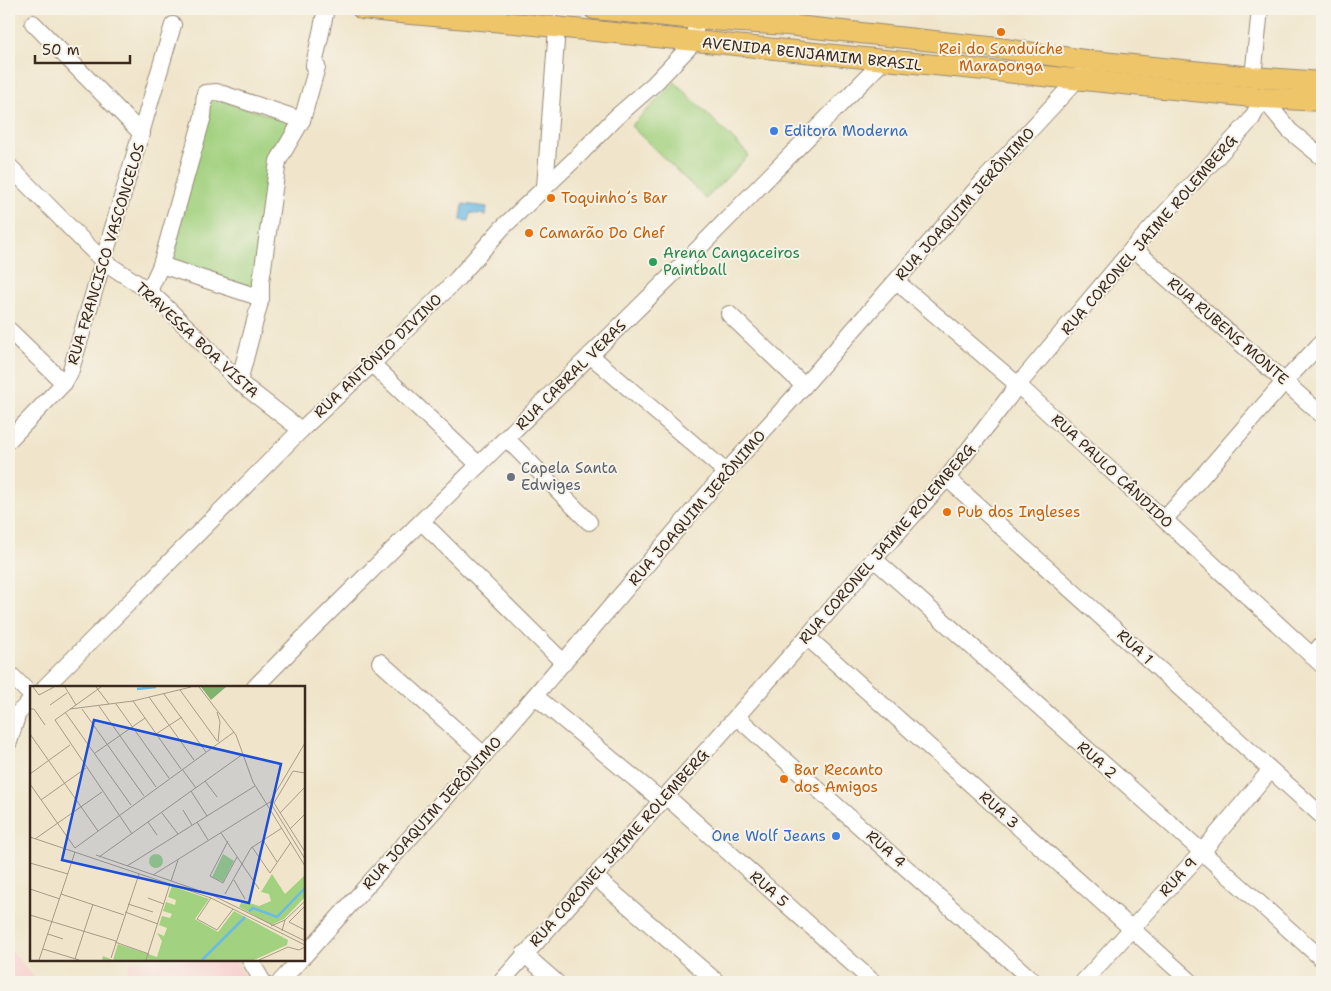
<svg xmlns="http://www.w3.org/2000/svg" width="1331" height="991" viewBox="0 0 1331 991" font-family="'Shantell Sans',sans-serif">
<rect width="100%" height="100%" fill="#f7f3e8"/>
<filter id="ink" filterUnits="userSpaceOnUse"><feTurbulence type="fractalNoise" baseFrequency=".02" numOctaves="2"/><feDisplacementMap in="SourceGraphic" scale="10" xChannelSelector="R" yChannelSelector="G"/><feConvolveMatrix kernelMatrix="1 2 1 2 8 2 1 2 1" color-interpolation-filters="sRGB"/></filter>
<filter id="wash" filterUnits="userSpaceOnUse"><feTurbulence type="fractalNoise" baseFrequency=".0096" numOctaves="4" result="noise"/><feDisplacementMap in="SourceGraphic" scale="20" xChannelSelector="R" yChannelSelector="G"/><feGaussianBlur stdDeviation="1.12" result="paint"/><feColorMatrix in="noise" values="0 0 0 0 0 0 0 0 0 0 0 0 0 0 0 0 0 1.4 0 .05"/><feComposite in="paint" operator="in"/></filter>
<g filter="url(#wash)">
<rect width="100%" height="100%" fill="#f0e5cb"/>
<g fill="#f7d0cf">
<path d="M9,948L38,982H9Z"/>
<path d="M131,960H235L248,982H124Z"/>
</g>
<g fill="#a2d17f" stroke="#6e7e4e">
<path d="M675,82L749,155L706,199L631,126Z"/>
<path d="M210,97L288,121L253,289L168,263Z"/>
</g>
<path fill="#6bbbe6" stroke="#537282" d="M463,204L487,207L486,215L470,213L469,221L461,220Z"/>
</g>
<g filter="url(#ink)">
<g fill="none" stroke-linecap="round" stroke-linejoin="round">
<g stroke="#968874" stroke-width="18">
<g id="minor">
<path d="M33,23L142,134"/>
<path d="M787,25L790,9"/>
<path d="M1253,77L1260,9"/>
<path d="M9,166L103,261L149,291L193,333L239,382L301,430"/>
<path d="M545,187L557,28"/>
<path d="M1133,248L1322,415"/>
<path d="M161,265L261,298"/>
<path d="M897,282L1018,385L1322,665"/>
<path d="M149,291L161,265L203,116L205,93L217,92L302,120"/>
<path d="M729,314L804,386"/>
<path d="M9,330L64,383"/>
<path d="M590,355L726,472"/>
<path d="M372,364L479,465"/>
<path d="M239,382L261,298V282L278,161L302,120L317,67L314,65L326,9"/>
<path d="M507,439L589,522"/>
<path d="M9,440L64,383L70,373L173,25"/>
<path d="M947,478L1322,816"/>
<path d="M1165,519L1285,381L1322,342"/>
<path d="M422,522L564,663"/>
<path d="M874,559L1322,959"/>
<path d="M807,637L1191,982"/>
<path d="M1312,656L1322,644"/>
<path d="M380,662L484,755"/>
<path d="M9,673L31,695"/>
<path d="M45,687L301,430L372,364L457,279L502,228L576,158L615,118L654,84L694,42L696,19"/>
<path d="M255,687L314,627L687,260L884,60"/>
<path d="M535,696L662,801"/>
<path d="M737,717L1034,982"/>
<path d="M9,742L18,713L31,701"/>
<path d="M666,796L873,982"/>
<path d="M594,876L717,982"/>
<path d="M524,954L556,982"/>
<path d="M304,956L484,755L726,472L804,386L987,177L1083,73"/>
<path d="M250,960L263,982"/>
<path d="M280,982L300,960"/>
<path d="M501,982L807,637L874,559L947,478L1018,385L1133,248L1251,120L1263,98L1290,131L1322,157"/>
<path d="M1083,982L1202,852L1270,771"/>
</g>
</g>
<g stroke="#968874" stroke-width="22">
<g id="major">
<path d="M362,9C416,15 470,19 525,24C771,50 1017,75 1263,98L1322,101"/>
<path d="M594,9L696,19L787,25L998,48L1092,61L1253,77L1322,82"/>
</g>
</g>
<use href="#minor" stroke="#fff" stroke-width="16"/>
<use href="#major" stroke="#eec569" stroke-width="20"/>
</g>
</g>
<g fill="#e8710a" stroke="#f7f3e8" stroke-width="2">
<circle cx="1001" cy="32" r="5"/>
<circle cx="551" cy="198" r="5"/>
<circle cx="529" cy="233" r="5"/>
<circle cx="947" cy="512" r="5"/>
<circle cx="784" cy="779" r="5"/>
</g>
<g fill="#3f7fe0" stroke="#f7f3e8" stroke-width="2">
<circle cx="774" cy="131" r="5"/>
<circle cx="836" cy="836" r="5"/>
</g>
<circle fill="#2e9e5b" stroke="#f7f3e8" stroke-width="2" cx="653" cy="262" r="5"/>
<circle fill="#6b7280" stroke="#f7f3e8" stroke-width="2" cx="511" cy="477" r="5"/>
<g text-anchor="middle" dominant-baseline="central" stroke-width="4" stroke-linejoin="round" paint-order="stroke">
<g font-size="15" fill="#c56008" stroke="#f7f3e8" text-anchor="start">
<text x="1001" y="49" text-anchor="middle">Rei do Sanduíche<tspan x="1001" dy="17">Maraponga</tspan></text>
<text x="561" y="198">Toquinho´s Bar</text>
<text x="539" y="233">Camarão Do Chef</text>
<text x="957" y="512">Pub dos Ingleses</text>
<text x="794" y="770">Bar Recanto<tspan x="794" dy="17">dos Amigos</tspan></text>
</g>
<g font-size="15" fill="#3b2a1e" stroke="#f7f3e8">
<text transform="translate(812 54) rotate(6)">AVENIDA BENJAMIM BRASIL</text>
<text transform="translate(965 204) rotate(-48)">RUA JOAQUIM JERÔNIMO</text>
<text transform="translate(1149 235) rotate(-49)">RUA CORONEL JAIME ROLEMBERG</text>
<text transform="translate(106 254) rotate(-73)">RUA FRANCISCO VASCONCELOS</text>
<text transform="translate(1228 331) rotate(41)">RUA RUBENS MONTE</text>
<text transform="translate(197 340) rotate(43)">TRAVESSA BOA VISTA</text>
<text transform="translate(378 356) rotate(-44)">RUA ANTÔNIO DIVINO</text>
<text transform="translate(571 375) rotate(-45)">RUA CABRAL VERAS</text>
<text transform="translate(1112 471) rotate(43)">RUA PAULO CÂNDIDO</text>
<text transform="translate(697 508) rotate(-49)">RUA JOAQUIM JERÔNIMO</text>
<text transform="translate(887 544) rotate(-49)">RUA CORONEL JAIME ROLEMBERG</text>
<text transform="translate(1135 647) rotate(43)">RUA 1</text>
<text transform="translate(1097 760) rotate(42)">RUA 2</text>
<text transform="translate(999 810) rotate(42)">RUA 3</text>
<text transform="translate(432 813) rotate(-48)">RUA JOAQUIM JERÔNIMO</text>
<text transform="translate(619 848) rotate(-48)">RUA CORONEL JAIME ROLEMBERG</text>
<text transform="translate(886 849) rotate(42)">RUA 4</text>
<text transform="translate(1178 877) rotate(-47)">RUA 9</text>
<text transform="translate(769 889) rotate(42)">RUA 5</text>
</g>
<g font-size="15" fill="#366cbe" stroke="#f7f3e8" text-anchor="start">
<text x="784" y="131">Editora Moderna</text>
<text x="826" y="836" text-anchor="end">One Wolf Jeans</text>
</g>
<g font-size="15" fill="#27864d" stroke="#f7f3e8" text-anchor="start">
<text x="663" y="253">Arena Cangaceiros<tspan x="663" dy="17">Paintball</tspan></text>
</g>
<g font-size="15" fill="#5b616d" stroke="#f7f3e8" text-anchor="start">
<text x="521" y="468">Capela Santa<tspan x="521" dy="17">Edwiges</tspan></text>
</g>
</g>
<g transform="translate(30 686)">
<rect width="275" height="275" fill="#f0e5cb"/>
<path d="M193,168L204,175L193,196L182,191ZM119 175a7 7 0 1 1 14 0a7 7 0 1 1-14 0ZM242,188L255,208L275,189V211L254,233L241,239L209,221L212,215L229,220L241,215L239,208L231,206ZM142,200L179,213L165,233L188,246L204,225L258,254L257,259L224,274H72L73,270L83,274L88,258L127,271L132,255L127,247L134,250L137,242L129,239L132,230L140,232L142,228L133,225L136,216L145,219L146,214L138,211Z" fill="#a2d17f"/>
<path d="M171,1H196L181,14Z" fill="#81b36e"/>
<path fill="none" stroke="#6bbbe6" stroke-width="2.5" d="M107,3L126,1M219,225L223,222L247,231L275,202M172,274L215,231"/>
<path fill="none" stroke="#a89a86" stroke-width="1" d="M3,1L9,9L24,1M35,1L46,19M66,1L79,18M71,1L25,34L102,148M169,1L206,49L223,96L275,180M150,4L187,55M134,8L176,66M119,11L164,74M103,15L151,83M86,18L139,92M20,19L37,7M69,20L126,101M0,23H4L15,39M40,23L103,15L161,1M52,23L114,110M35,26L101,119M187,26L190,36L188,56M0,48L68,145M126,48L152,31M65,67L115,32M152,83L166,102M275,87L263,85L244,117L275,166M0,88L40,59M175,95L187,111M0,98L45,162L204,46M161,105L177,130M11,114L56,82M240,116L275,173M153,124L162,139M132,127L148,148M250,127L275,101M118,136L127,149M167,136L178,154M260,143L275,128M191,147L229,203M0,151L181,212L275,259M5,153L72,106M233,154L247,176M198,155L180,190L193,197L207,171M222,161L240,187L261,156M66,169L182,209L275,255M69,171L213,68M0,177L38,188M97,180L225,100M123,189L240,116L275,57M204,194L215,213M141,195L148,174M0,203L30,213M31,208L94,229M195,208L221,162L252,142M118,212L134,218M181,212L167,233L187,244L203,223M98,218L123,226M275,220L259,236L275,244M95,226L128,238M0,229L86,255M241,240L255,234M252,245L255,234L275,215M18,248L33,253M85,256L119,268M258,261L269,264L275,261M13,263L49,274M81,272L109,188M45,273L63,218M9,274L45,166M116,274L140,198M229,274L258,261"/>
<path fill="#1d4ed8" fill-opacity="0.15" stroke="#1d4ed8" stroke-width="2.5" d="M64,34L251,78L219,217L32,174Z"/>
<rect width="275" height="275" fill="none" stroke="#3b2a1e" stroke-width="2.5"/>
</g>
<rect width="1331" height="991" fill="none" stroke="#f7f3e8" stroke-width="30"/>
<path d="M35 55v8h95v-8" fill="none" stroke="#3b2a1e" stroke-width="2.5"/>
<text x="42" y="55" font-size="15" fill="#3b2a1e" stroke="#f7f3e8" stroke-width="4" paint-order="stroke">50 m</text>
</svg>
